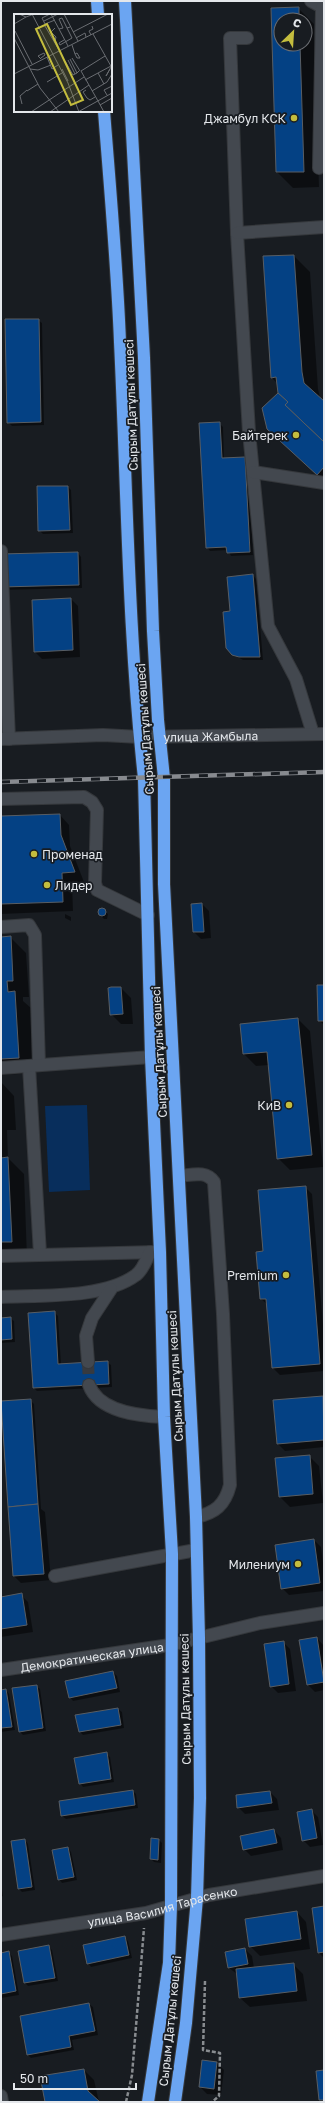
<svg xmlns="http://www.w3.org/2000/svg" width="325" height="2103" viewBox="0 0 325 2103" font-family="'Golos Text',sans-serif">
<rect width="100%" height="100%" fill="#181c21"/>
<path fill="#082e5c" d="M87,1105L90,1190L49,1192L45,1106Z"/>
<g fill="#0007" fill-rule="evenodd">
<path d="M298,8L314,24L319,187L293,188L277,172L272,9ZM281,20H305V44H281Z"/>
<path d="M294,256L310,272L318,389L320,398L324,402V481L278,438L280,394L278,384L272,378Z"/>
<path d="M38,320L42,323L44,425L12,426L8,422Z"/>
<path d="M219,423L223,427L224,459L245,458L248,462L253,555L231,556L228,550L210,551L207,547Z"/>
<path d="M68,487L71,490L73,533L43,534L39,530Z"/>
<path d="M78,553L81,557L82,588L1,590Z"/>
<path d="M253,575L256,579L263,660H243L232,654L231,612Z"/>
<path d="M71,599L78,606L80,657L42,659L35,652Z"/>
<path d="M60,815L69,825L70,846L84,882L72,883L73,911L1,914V817Z"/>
<path d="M202,904L209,911L211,938L201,939L194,932Z"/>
<path d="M100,909L108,914L107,919H104L99,914Z"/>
<path d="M65,914L71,917V921L65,918Z"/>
<path d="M10,937L26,953L29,997H23V1001L31,1008L35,1073L1,1075V938Z"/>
<path d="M324,986V1025L319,1020Z"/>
<path d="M121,988L131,998L133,1024H121L111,1014Z"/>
<path d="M298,1019L310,1031L323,1167L290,1170L278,1158L269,1065L256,1066L244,1054Z"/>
<path d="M1,1082L14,1096L16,1130H7L8,1158L24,1174L27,1258L1,1259Z"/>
<path d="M305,1187L312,1194L324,1337V1371L280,1375L273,1368L268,1305L261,1299L264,1252Z"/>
<path d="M54,1312L58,1316L61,1365L107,1362L111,1365L112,1387L37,1391L34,1388Z"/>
<path d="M10,1318L14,1321L15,1342L1,1343V1319Z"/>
<path d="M323,1397L324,1447L285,1451L278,1444Z"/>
<path d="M30,1400L34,1404L41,1509L45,1512L51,1580L21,1583L14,1576L1,1402Z"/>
<path d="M309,1456L319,1466L323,1503L290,1507L280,1497Z"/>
<path d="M314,1540L321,1547L324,1570V1591L289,1595L282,1588Z"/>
<path d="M21,1595L28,1602L33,1632L1,1637V1598Z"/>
<path d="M317,1638L324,1646V1690L315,1692L308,1685Z"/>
<path d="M283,1642L290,1649L296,1691L278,1693L271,1686Z"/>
<path d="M113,1672L117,1676L120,1692L73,1701L70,1697Z"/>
<path d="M36,1686L40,1689L46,1731L23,1735L20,1732Z"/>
<path d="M6,1690L9,1694L15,1730L1,1732V1691Z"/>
<path d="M118,1709L122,1712L124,1728L83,1735L80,1732Z"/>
<path d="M106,1754L110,1757L114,1782L83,1787L80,1783Z"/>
<path d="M133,1791L136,1794L138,1808L66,1819L62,1816Z"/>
<path d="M270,1792L277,1799L279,1810L245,1814L238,1807L237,1796Z"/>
<path d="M311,1810L318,1817L323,1845L310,1847L303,1840Z"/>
<path d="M274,1830L281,1838L283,1850L251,1856L244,1849Z"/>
<path d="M152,1839L159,1840L162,1843L161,1863L154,1862L151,1859Z"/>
<path d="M25,1840L28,1844L35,1890L22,1892L19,1889Z"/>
<path d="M68,1848L71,1852L77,1880L62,1883L59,1879Z"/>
<path d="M1,1882L3,1896L1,1897Z"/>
<path d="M324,1907V1958L319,1953Z"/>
<path d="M297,1912L306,1922L310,1949L260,1956L250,1946Z"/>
<path d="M125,1938L128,1941L132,1958L91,1967L88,1963Z"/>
<path d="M49,1947L52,1950L58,1981L28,1986L25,1983L19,1952Z"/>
<path d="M245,1949L252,1956L254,1968L293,1964L303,1974L307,2001L250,2007L240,1998L237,1974L229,1968Z"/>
<path d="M8,1952L12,1956L19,1995L1,1998V1954Z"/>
<path d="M89,2004L93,2007L98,2035L72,2040L74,2050L31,2058L28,2055Z"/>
<path d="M217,2063L224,2070L221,2095L207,2094L200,2087Z"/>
<path d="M84,2070L94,2080L99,2102H46Z"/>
</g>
<g fill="#044184" stroke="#585d63">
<path d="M299,7V20H281V44H300L304,172H276L271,8Z"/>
<path d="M294,255L302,372L304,383L324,401V442L285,405L288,402L278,393L276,377L271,378L263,256Z"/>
<path d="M5,319H39L41,422L7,423Z"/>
<path d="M278,393L288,402L285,405L324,442V467L317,475L267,429L262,408Z"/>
<path d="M220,422L222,458L245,457L250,552L227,553L226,547L206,548L199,423Z"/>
<path d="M37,486H68L70,530L38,531Z"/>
<path d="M78,552L79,585L1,587V554Z"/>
<path d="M253,574L260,657H239L232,655L226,648L223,612L230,611L227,577Z"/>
<path d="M71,598L73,650L34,652L32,600Z"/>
<path d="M60,814L61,835L75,872L62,873L63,902L1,904V816Z"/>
<path d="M202,903L204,932H193L191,904Z"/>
<circle cx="102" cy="912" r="4"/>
<path d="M11,936L13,981H7L8,992L15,991L19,1058L1,1059V937Z"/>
<path d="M317,985H324V1021H318Z"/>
<path d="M111,987H121L123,1014L110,1015L108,988Z"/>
<path d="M298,1018L312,1155L277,1159L267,1052L243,1054L240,1024Z"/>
<path d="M8,1157L12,1242H1V1158Z"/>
<path d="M306,1186L320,1364L272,1368L266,1299H260L256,1252L263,1251L258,1190Z"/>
<path d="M55,1311L58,1364L108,1361L109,1384L33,1388L28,1313Z"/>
<path d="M11,1317L12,1339L1,1340V1318Z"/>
<path d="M323,1396L324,1440L277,1444L273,1400Z"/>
<path d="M31,1399L38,1504L8,1507L1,1401Z"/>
<path d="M310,1455L313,1494L279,1497L275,1458Z"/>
<path d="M38,1504L44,1574L13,1576L8,1507Z"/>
<path d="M314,1539L320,1583L281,1589L275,1545Z"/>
<path d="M22,1593L27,1625L1,1629V1597Z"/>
<path d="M317,1637L324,1682L307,1685L299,1640Z"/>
<path d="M284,1641L289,1684L270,1687L264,1644Z"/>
<path d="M113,1671L117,1688L69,1698L65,1681Z"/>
<path d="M37,1685L43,1728L19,1732L12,1688Z"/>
<path d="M6,1689L12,1727L1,1728V1690Z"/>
<path d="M118,1708L121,1725L79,1732L75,1715Z"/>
<path d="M107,1752L111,1779L79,1784L74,1758Z"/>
<path d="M133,1790L135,1805L61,1816L59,1801Z"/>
<path d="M270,1791L272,1803L237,1808L236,1795Z"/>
<path d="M312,1809L317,1838L302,1841L297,1812Z"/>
<path d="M274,1829L277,1843L243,1850L240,1836Z"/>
<path d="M151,1838L159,1839L158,1860L150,1859Z"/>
<path d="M25,1839L32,1887L18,1889L11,1841Z"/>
<path d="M68,1847L74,1877L58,1880L52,1850Z"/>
<path d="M324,1906V1952L318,1953L312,1908Z"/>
<path d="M297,1911L301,1939L249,1947L245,1919Z"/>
<path d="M125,1936L129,1955L87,1964L83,1945Z"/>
<path d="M49,1945L55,1978L24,1983L18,1951Z"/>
<path d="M245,1948L248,1964L228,1968L225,1952Z"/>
<path d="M9,1951L16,1991L1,1994V1953Z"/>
<path d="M294,1963L297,1991L239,1998L236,1969Z"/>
<path d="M89,2003L95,2031L69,2036L71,2047L27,2055L20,2016Z"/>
<path d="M202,2060L217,2062L214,2089L199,2087Z"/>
<path d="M84,2069L88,2091L100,2102H45L40,2076Z"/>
<path d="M324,2070V2100H319L316,2071Z"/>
</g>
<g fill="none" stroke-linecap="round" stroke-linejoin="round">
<path stroke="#373a3f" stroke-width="12" stroke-dasharray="12 6" stroke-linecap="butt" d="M88,1362L89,1385"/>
<g stroke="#35383c" stroke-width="14">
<g id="minor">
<path d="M311,1L324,8"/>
<path d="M247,38H230L237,233L249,432L268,626L296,679L313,734"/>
<path d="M319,168L322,8"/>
<path d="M237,233L324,227"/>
<path d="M253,472L324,483"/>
<path d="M1,551L9,739"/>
<path id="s1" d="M1,739L103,735L140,737L324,734"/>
<path d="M1,799L84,797L92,802L97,810L95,883L97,890L148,915"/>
<path d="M1,927L29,925L35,935L39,1065"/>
<path d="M29,1066L40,1254"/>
<path d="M1,1068L151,1057"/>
<path d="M179,1176C192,1175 206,1170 214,1182L223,1314L230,1485C225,1505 215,1513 196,1517"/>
<path d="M1,1256L157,1252"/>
<path d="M1,1297C40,1295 104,1299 136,1275C143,1270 146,1260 150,1252"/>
<path d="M88,1362L86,1336L92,1318L111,1289"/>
<path d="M89,1385C99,1412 139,1416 164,1417"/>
<path d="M55,1576L196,1550"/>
<path id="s2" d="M1,1670L170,1645L260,1623L324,1613"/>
<path id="s3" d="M1,1935L146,1913L209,1895L324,1876"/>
<path d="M1,2096L2,2102"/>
</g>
</g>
<g stroke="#35383c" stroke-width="14">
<g id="highway">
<path d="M97,1L98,15"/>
<path d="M125,1L144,358L153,631L158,720L164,778V884L196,1517L199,1638L200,1798L197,1898L186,2023L175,2102"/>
<path d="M104,111C110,188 117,265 120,342C127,487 128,634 144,778L151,1057L160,1252L164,1417L172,1554L171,1905L169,1963L148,2102"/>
</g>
</g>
<g stroke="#888c90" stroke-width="2.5" stroke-dasharray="4 2" stroke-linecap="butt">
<path d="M205,1981L203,2050L220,2053L219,2096L212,2102"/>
<path d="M126,2102L132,2075L144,1928"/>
</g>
<use href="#minor" stroke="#43484f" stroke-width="12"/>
<use href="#highway" stroke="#6ba5f2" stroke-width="12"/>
<g stroke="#878a8f" stroke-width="4.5">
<path id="rail" d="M1,782L324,772"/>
</g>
<use href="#rail" stroke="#181c21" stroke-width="3" stroke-dasharray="9" stroke-linecap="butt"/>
</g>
<g fill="#c4bd3e" stroke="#181c21" stroke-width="1.5">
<circle cx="294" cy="118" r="4"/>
<circle cx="296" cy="435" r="4"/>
<circle cx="34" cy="854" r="4"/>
<circle cx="47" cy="885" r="4"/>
<circle cx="289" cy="1105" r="4"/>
<circle cx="286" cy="1275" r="4"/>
<circle cx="298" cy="1564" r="4"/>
</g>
<g text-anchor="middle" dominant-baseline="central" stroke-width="3.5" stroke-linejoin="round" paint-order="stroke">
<g font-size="12" fill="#e4e7eb" stroke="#181c21" text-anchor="end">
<text x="286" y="118">Джамбул КСК</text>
<text x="288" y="435">Байтерек</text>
<text x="42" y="854" text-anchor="start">Променад</text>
<text x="55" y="885" text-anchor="start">Лидер</text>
<text x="281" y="1105">КиВ</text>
<text x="278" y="1275">Premium</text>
<text x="290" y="1564">Милениум</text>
</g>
<g font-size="12" fill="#e4e7eb" stroke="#181c21">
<text transform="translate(131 405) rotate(-92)">Сырым Датұлы көшесі</text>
<text transform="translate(145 729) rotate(-94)">Сырым Датұлы көшесі</text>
<text stroke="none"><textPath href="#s1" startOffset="210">улица Жамбыла</textPath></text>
<text transform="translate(159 1052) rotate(-93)">Сырым Датұлы көшесі</text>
<text transform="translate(175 1376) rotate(-93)">Сырым Датұлы көшесі</text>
<text stroke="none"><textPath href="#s2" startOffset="92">Демократическая улица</textPath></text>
<text transform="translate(185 1699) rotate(-91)">Сырым Датұлы көшесі</text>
<text stroke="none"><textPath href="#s3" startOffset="164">улица Василия Тарасенко</textPath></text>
<text transform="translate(170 2021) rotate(-84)">Сырым Датұлы көшесі</text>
</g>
</g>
<g transform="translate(14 14)">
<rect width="98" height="98" fill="#181c21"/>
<path fill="none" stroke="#6a6d72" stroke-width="1" d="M5,0L12,3L20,0M18,0L54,69L65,98M36,0L28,4L31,10L41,6M37,0L54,32M50,0L64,27M30,7L44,0M0,10L12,3M31,12L45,36M41,14L37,18L42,23L41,27M45,15L49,14L45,5L48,4L53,14L56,13M1,17L18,50M59,18L94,0M79,20L98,54M77,21L75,17L79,15L78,12M0,24L26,74L45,98M62,24L71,19L72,23M50,26L45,29L46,31L58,24L53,14M58,31L61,40L63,44H66L63,39L61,40M33,43L38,55L44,51M27,44L31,41L30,39L24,42L27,45M58,44L66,57M56,45L63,59L65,57M54,46L61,60M51,47L59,61L63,59M16,55L24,56L37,51M48,55L54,67M96,55L92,62L97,53M84,59L90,70M0,60L98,10M71,66L97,52M33,68L48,59M72,76L69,78L73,84L76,86L81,83M13,77L24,70M78,77L93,68L98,60M93,81L90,76L98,72M84,87L67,57L91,42M84,87L90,98M8,90L6,82L13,76M86,91L98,84M17,98L70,63M36,98L75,71M64,98L98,79"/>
<path fill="#c4bd3e" fill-opacity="0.15" stroke="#c4bd3e" stroke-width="2" d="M33,10L69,86L57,91L22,15Z"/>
<rect width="98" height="98" fill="none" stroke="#e4e7eb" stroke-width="2"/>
</g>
<rect width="325" height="2103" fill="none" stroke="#e4e7eb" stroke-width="4"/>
<g transform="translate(293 32) rotate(25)"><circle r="19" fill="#181c21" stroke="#6a6d72"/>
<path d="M0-3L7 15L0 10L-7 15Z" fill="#c4bd3e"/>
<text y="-6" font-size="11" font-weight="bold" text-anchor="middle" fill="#e4e7eb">С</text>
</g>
<path d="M14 2083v6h122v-6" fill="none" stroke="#e4e7eb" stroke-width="2"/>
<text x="20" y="2083" font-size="12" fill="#e4e7eb" stroke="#181c21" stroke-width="3" paint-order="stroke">50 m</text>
</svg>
